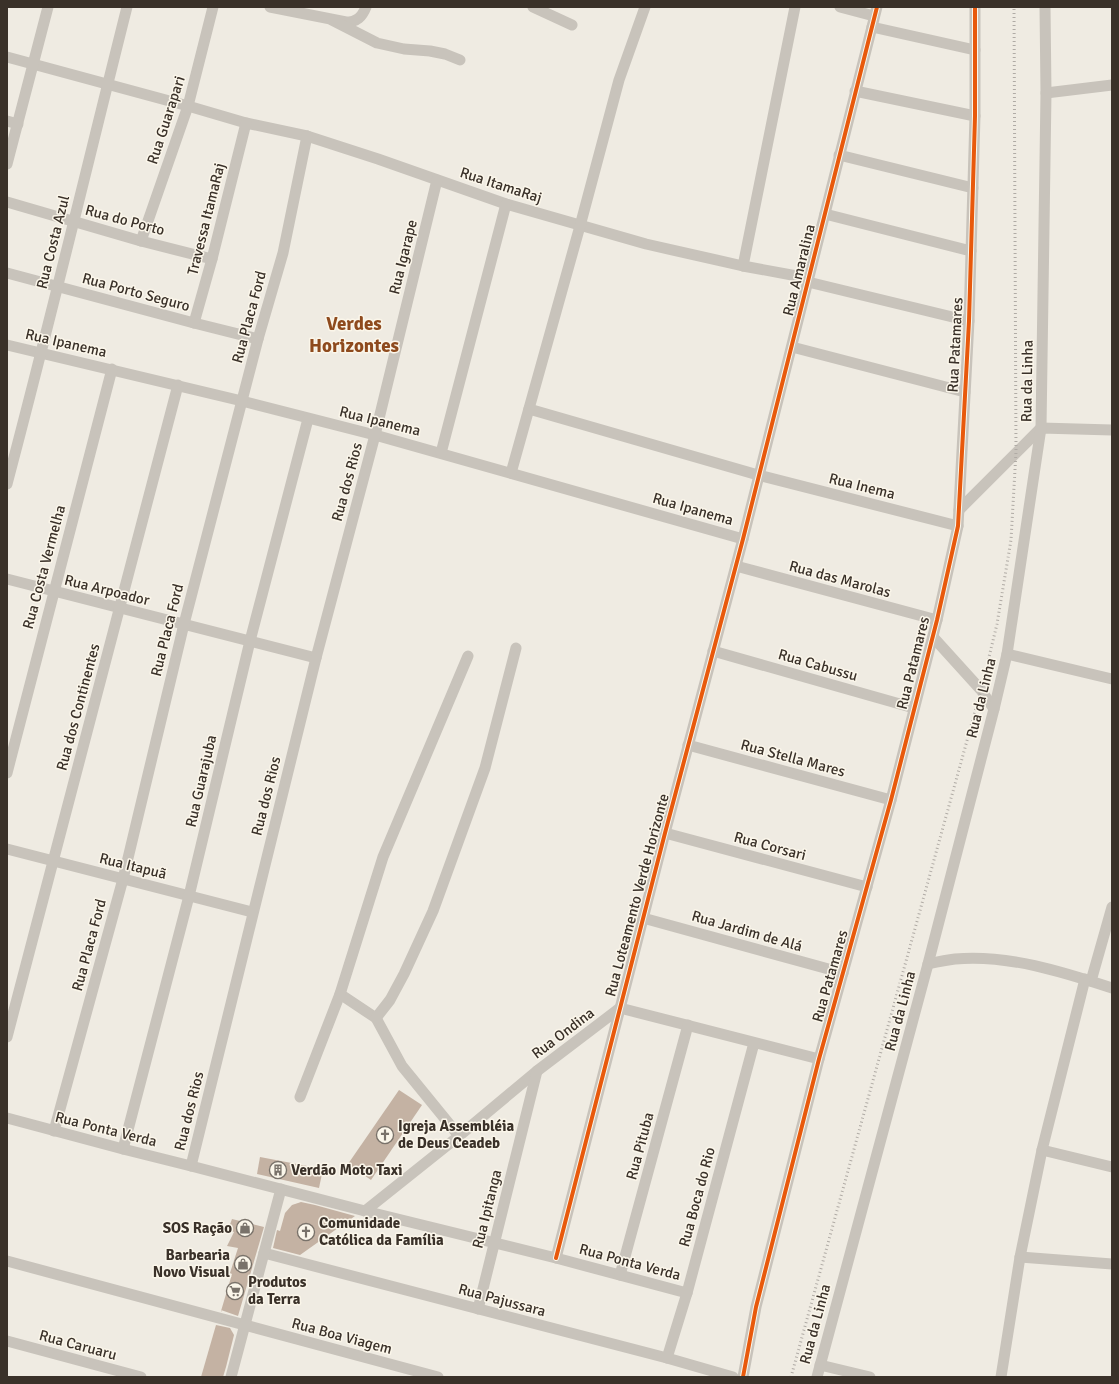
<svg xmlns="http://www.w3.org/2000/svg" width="1119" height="1384" viewBox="0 0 1119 1384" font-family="Signika,sans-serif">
<rect width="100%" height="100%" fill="#efebe2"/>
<g fill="#c4b2a3">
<path d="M399,1090L422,1105L371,1180L348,1164Z"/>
<path d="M260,1157L323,1169L319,1188L257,1174Z"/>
<path d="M301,1202L315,1205L355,1216L300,1255L273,1248L277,1230L280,1231L285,1213L292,1205Z"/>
<path d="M232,1219L264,1227L238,1316L221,1310L222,1312L221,1311L232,1274L230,1273L238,1248L227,1246L234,1232L228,1230Z"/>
<path d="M216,1325L230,1328L234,1335L226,1367L223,1377H201Z"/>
</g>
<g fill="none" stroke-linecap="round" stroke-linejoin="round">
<g stroke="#c8c3bb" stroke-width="11">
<path d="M270,7L346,22C357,22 362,17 366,7"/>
<path d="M533,7L572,25"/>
<path d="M840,7L874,16"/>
<path d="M332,20L377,43L404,49L430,51L445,54L460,60"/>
<path d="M872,27L975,50"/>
<path d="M7,57L188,106L246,123L307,136L378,159L506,204L646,244L743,266L808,278"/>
<path d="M855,91L975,116"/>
<path d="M1046,93L1112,85"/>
<path d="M7,121L18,124"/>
<path d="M839,155L973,188"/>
<path d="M7,164L48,7"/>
<path d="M7,202L141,241L212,259"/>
<path d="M825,214L971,251"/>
<path d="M141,241L188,106L213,7"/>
<path d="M743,266L795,7"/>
<path d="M7,273L194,323L258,339"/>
<path d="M808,282L969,321"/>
<path d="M194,323L212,259L246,123"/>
<path d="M7,345L242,401L375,435L743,539"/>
<path d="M792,347L965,392"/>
<path d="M529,409L758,475L958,526"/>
<path d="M441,453L506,204"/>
<path d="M511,473L580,226L619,80L645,7"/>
<path d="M7,484C49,326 87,166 127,7"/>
<path d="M959,510L1041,428L1112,430"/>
<path d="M736,566L937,620"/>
<path d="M7,579L316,658"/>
<path d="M933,637L981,690L994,709"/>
<path d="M713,651L914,708"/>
<path d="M1007,654L1112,679"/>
<path d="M688,745L891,800"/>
<path d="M7,773L112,369"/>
<path d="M665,833L867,887"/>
<path d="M7,849L252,912"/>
<path d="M643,918L843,973"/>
<path d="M928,964C937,962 946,960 955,959C1007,954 1063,972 1112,988"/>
<path d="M1091,981L1112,907"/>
<path d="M340,994L376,1018L402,1066L459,1136"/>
<path d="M376,1018L390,1000L404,974L433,911L485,768L516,648"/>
<path d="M7,1037L178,385"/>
<path d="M300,1097L340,994L383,857L468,656"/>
<path d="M7,1118L123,1149L191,1166L365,1211L556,1258L687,1293"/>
<path d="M54,1131L123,879L184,624L258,339L283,253L307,136"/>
<path d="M123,1149L189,896L250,641L308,419"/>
<path d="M1042,1150L1112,1167"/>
<path d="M191,1166L316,658L375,435L437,180"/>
<path d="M365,1211L459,1136L537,1071L620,1008L819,1059"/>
<path d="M264,1253L667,1358L733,1377"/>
<path d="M1020,1257L1112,1264"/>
<path d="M556,1258L665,833L743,539L877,7"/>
<path d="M7,1261L438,1377"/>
<path d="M620,1275L688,1025"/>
<path d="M478,1309L537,1071"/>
<path d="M7,1341L141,1377"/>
<path d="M667,1358L687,1293L754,1043"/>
<path d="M820,1365L870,1377"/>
<path d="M231,1377L281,1189"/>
<path d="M743,1377L756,1307L819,1059L891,800L937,620L958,526L969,321L975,116V7"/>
<path d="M817,1377L928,964L994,709L1007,654L1041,428L1046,93L1045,7"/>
<path d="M1001,1377L1020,1257L1042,1150L1085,979"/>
</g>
<path stroke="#b0aba5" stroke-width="3" stroke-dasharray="1 3" stroke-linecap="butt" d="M791,1377L981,690L997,624L1011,540L1016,452L1014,7"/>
<g stroke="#fbf6ea" stroke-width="6">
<g id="cycleway">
<path d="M556,1258L665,833L743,539L877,7"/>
<path d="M743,1377L756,1307L819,1059L891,800L937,620L958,526L969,321L975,116V7"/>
</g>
</g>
<use href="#cycleway" stroke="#e8590c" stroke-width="4"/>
</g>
<defs>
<g id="church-ring" transform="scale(0.9)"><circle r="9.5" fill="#fbf6ea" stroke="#79726a" stroke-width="1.5"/><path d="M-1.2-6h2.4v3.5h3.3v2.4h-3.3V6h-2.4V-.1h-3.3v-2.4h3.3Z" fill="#79726a"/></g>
<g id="building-ring" transform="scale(0.9)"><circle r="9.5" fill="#fbf6ea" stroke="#79726a" stroke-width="1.5"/><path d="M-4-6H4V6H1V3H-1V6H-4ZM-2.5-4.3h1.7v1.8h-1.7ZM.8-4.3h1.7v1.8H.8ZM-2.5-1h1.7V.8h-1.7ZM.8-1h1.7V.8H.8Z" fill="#79726a"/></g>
<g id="shop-ring" transform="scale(0.9)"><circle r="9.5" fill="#fbf6ea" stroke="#79726a" stroke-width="1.5"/><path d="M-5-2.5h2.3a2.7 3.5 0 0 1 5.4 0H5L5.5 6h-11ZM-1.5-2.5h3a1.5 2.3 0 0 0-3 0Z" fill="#79726a"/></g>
<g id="supermarket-ring" transform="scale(0.9)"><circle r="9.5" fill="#fbf6ea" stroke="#79726a" stroke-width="1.5"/><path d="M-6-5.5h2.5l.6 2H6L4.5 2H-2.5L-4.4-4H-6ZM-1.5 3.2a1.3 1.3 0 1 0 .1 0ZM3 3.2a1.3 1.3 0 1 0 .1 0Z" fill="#79726a"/></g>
</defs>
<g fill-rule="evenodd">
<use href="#church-ring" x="385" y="1135"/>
<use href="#building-ring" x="278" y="1170"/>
<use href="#shop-ring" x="245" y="1228"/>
<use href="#church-ring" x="306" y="1232"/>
<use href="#shop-ring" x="243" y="1264"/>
<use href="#supermarket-ring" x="235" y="1291"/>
</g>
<g text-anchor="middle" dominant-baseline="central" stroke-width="3" stroke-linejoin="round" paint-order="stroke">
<g font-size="15" fill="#3a3129" stroke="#fbf6ea">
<text transform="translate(166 120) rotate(-72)">Rua Guarapari</text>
<text transform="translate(501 185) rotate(18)">Rua ItamaRaj</text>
<text transform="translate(206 219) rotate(-76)">Travessa ItamaRaj</text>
<text transform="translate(125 220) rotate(15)">Rua do Porto</text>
<text transform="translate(53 242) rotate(-76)">Rua Costa Azul</text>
<text transform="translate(403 257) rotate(-76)">Rua Igarape</text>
<text transform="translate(799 270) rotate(-76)">Rua Amaralina</text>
<text transform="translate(136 292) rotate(15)">Rua Porto Seguro</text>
<text transform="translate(249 317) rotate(-75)">Rua Placa Ford</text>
<text transform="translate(66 343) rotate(13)">Rua Ipanema</text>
<text transform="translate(955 345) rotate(-87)">Rua Patamares</text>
<text transform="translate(1027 381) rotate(-89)">Rua da Linha</text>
<text transform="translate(380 421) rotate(14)">Rua Ipanema</text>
<text transform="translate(347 482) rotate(-75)">Rua dos Rios</text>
<text transform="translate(862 486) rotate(14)">Rua Inema</text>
<text transform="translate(693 509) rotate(16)">Rua Ipanema</text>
<text transform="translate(44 567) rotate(-75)">Rua Costa Vermelha</text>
<text transform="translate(840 579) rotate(15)">Rua das Marolas</text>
<text transform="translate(107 590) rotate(14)">Rua Arpoador</text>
<text transform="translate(167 630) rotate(-76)">Rua Placa Ford</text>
<text transform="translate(913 663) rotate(-76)">Rua Patamares</text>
<text transform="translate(818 665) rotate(16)">Rua Cabussu</text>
<text transform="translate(981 698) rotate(-76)">Rua da Linha</text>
<text transform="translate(78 707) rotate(-75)">Rua dos Continentes</text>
<text transform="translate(793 758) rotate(15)">Rua Stella Mares</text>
<text transform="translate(201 781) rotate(-77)">Rua Guarajuba</text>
<text transform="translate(266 796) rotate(-76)">Rua dos Rios</text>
<text transform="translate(770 846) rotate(15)">Rua Corsari</text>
<text transform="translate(133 866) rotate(14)">Rua Itapuã</text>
<text transform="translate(637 895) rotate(-75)">Rua Loteamento Verde Horizonte</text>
<text transform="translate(747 931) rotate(16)">Rua Jardim de Alá</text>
<text transform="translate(89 945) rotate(-75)">Rua Placa Ford</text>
<text transform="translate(830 976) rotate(-74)">Rua Patamares</text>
<text transform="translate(900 1011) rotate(-75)">Rua da Linha</text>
<text transform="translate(563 1033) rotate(-37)">Rua Ondina</text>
<text transform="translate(189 1111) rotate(-76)">Rua dos Rios</text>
<text transform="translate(106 1129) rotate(14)">Rua Ponta Verda</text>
<text transform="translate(640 1146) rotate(-75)">Rua Pituba</text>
<text transform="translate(697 1197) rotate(-75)">Rua Boca do Rio</text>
<text transform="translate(487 1209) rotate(-76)">Rua Ipitanga</text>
<text transform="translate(630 1262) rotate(15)">Rua Ponta Verda</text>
<text transform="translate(502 1300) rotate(15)">Rua Pajussara</text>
<text transform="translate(815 1324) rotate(-75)">Rua da Linha</text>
<text transform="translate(342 1336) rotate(15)">Rua Boa Viagem</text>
<text transform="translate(78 1345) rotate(15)">Rua Caruaru</text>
</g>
<g font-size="15" font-weight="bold" fill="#3a3129" stroke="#fbf6ea" text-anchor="start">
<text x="398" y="1126">Igreja Assembléia<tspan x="398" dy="17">de Deus Ceadeb</tspan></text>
<text x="291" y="1170">Verdão Moto Taxi</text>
<text x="319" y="1223">Comunidade<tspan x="319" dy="17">Católica da Família</tspan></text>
<text x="232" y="1228" text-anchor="end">SOS Ração</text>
<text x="230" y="1255" text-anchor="end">Barbearia<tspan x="230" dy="17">Novo Visual</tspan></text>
<text x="248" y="1282">Produtos<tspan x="248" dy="17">da Terra</tspan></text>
</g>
<g font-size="19" font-weight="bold" fill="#8e4a1d" stroke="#fbf6ea">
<text x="354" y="324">Verdes<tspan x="354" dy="22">Horizontes</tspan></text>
</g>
</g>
<rect width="1119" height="1384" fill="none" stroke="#3a3129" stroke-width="16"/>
</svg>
